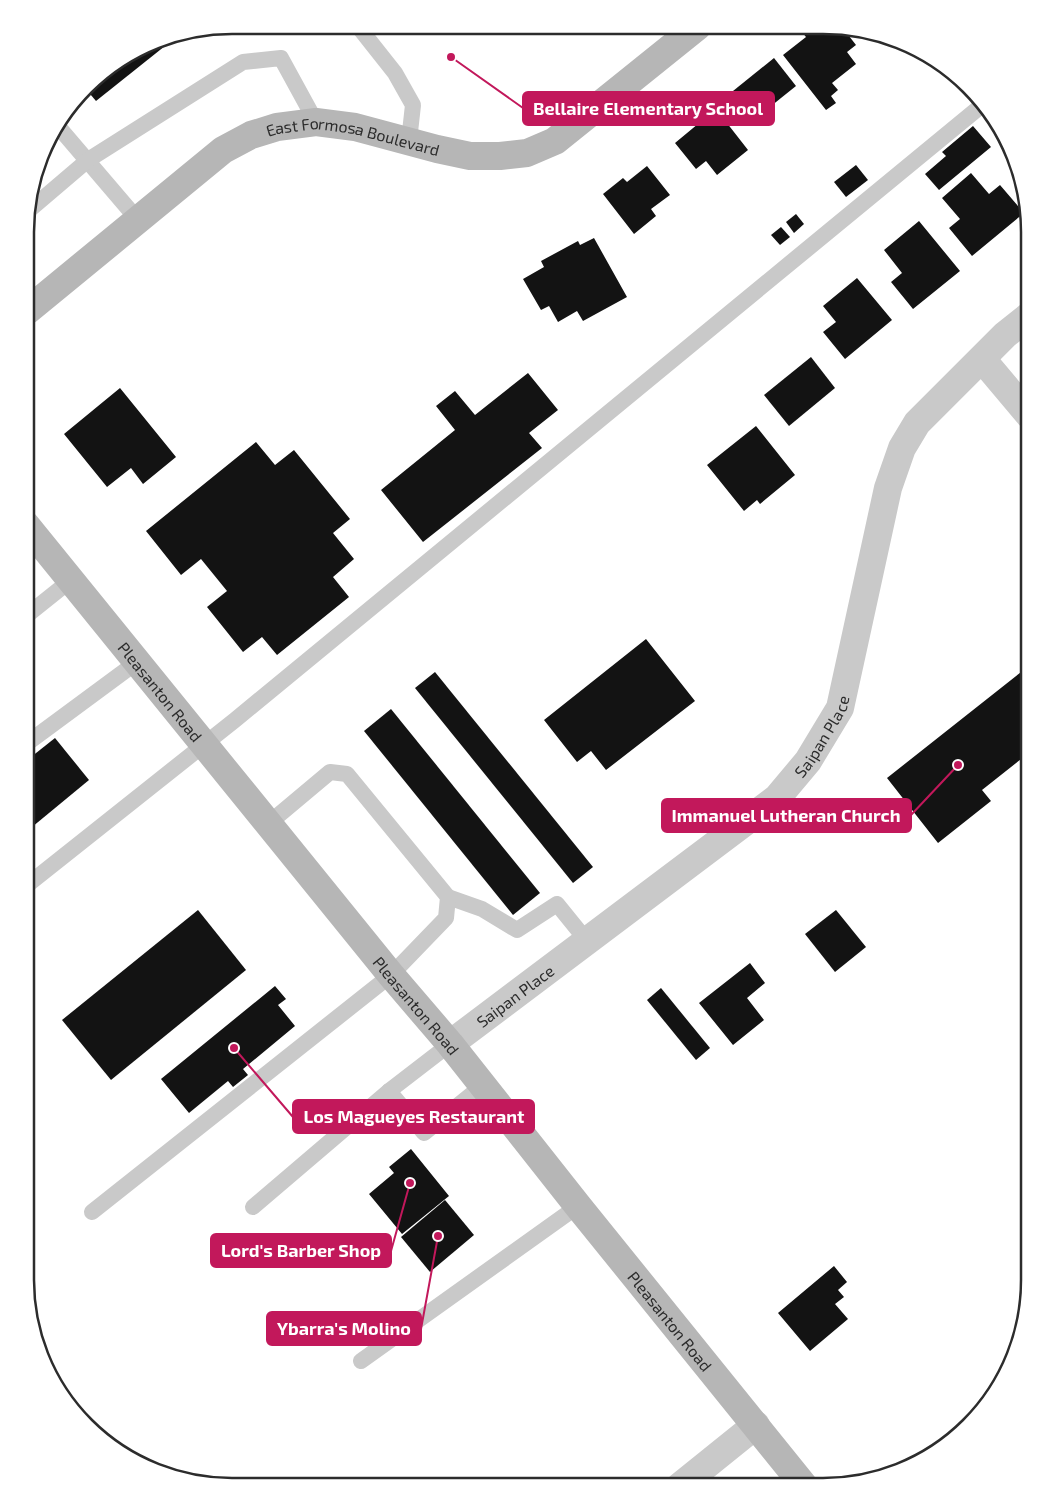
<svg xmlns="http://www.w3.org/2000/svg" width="1055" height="1512" viewBox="0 0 1055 1512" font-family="'Exo 2',sans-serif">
<rect width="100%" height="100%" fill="#fff"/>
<g fill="#131313">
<path d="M806,27H842L856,45L847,52L856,64L832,83L838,90L831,96L836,103L826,110L783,55L806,37L801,31Z"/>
<path d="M180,34L96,101L85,88L95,76L165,36Z"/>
<path d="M774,58L796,86L755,119L733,91Z"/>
<path d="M716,109L748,150L717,175L706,161L696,169L675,143Z"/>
<path d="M973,126L991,147L939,190L925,174L946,156L942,152Z"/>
<path d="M856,165L868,180L846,197L834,182Z"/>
<path d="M647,166L670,195L651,209L656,216L634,234L603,194L623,178L627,182Z"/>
<path d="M971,173L989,194L1000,185L1024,213L972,256L949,228L960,219L942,198Z"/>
<path d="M796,214L804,224L794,233L786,222Z"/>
<path d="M919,221L960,271L913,309L891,282L902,273L884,250Z"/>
<path d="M781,227L790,237L780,245L771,235Z"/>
<path d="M594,238L627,297L583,321L577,311L558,322L549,306L541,310L523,279L544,267L541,261L578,241L580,245Z"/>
<path d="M857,278L892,320L845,359L823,332L836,322L823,306Z"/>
<path d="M811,357L835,388L789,426L764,395Z"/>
<path d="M528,373L558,410L529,433L542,448L423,542L381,490L455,430L436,406L455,391L475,415Z"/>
<path d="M120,388L176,457L143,484L131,468L107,487L64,434Z"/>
<path d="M756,426L795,475L760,504L757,500L744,511L707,465Z"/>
<path d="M256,442L275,465L294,450L350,519L333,533L354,559L333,577L349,597L277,655L262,637L243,652L207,607L227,591L201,559L181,575L146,531Z"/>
<path d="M646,639L695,701L606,770L591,751L577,762L544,720Z"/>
<path d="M1030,665V752L982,790L991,801L938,843L887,778Z"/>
<path d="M435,672L593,867L573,883L415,688Z"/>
<path d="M391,709L540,893L513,915L364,731Z"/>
<path d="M55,738L89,780L26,832V761Z"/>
<path d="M198,910L246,970L111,1080L62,1020Z"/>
<path d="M836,910L866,947L835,972L805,934Z"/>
<path d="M750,963L765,983L747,998L764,1020L733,1045L699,1003Z"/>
<path d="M275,986L286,999L278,1005L295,1026L243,1069L248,1075L233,1087L228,1081L189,1113L161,1079Z"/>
<path d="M661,988L710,1048L696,1060L647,1000Z"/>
<path d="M411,1149L449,1196L402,1234L369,1194L394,1173L389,1167Z"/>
<path d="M445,1200L474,1235L430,1272L401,1237Z"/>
<path d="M834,1266L847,1282L838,1290L844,1297L835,1304L848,1319L810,1351L778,1313Z"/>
</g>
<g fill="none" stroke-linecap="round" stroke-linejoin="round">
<g stroke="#c9c9c9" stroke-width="16">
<path d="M357,25L395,73L413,105L409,141"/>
<path d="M56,124L138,220"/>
<path d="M27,212L88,160L243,62L281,58L316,122"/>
<path d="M26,616L71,580"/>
<path d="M26,744L137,662"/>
<path d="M26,886L235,720L981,106"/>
<path d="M448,897L482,909L517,930L557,904L587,941"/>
<path d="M389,1091L424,1133L482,1086"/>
<path d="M253,1207L389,1091L450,1044"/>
<path d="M92,1212L391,975L446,918L448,897L347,774L330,772L268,824"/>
<path d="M361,1361L578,1206"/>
</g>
<g stroke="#c9c9c9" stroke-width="28">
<path d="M982,359L1030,416"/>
<path id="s1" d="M450,1044L777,798L808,761L840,708L888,488L902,448L917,423L1005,335L1030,315"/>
<path d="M679,1487L756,1425"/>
</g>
<g stroke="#b6b6b6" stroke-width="28">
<path id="s2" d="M27,311L223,150L251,135L277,127L316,122L355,127L437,149L470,156H500L527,153L555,141L698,26"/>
<path id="s3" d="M26,525L391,975L450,1044L578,1206L805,1487"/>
</g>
</g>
<g text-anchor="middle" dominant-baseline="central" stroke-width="5" stroke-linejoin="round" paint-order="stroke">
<g font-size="16" fill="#2c2c2c" stroke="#fff">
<text stroke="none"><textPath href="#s2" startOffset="390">East Formosa Boulevard</textPath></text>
<text stroke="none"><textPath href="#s3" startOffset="214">Pleasanton Road</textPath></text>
<text stroke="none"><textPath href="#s1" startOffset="486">Saipan Place</textPath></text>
<text stroke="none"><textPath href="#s1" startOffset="81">Saipan Place</textPath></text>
<text stroke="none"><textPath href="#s3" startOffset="619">Pleasanton Road</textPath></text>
<text stroke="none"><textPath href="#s3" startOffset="1024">Pleasanton Road</textPath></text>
</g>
</g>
<path d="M0 0H1055V1512H0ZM232 34H823A198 198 0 0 1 1021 232V1280A198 198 0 0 1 823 1478H232A198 198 0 0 1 34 1280V232A198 198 0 0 1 232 34Z" fill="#fff" fill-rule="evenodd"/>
<path fill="none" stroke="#2c2c2c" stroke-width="2.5" d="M232 34H823A198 198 0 0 1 1021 232V1280A198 198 0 0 1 823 1478H232A198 198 0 0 1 34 1280V232A198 198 0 0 1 232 34Z"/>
<path fill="none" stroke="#c2185b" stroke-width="2" d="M451 57L523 108M958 765L911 815M234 1048L293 1117M410 1183L391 1251M438 1236L421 1329"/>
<g fill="#c2185b" stroke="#fff" stroke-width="2">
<circle cx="451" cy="57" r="5"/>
<circle cx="958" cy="765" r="5"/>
<circle cx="234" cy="1048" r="5"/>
<circle cx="410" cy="1183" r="5"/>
<circle cx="438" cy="1236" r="5"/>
</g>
<g fill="#c2185b" stroke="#c2185b" stroke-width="2">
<rect x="523" y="92" width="251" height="33" rx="5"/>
<rect x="662" y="799" width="249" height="33" rx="5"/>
<rect x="293" y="1100" width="241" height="33" rx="5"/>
<rect x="211" y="1234" width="180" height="33" rx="5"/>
<rect x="267" y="1312" width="154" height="33" rx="5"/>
</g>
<g font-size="18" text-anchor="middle" font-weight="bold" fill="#fff">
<text x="648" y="115">Bellaire Elementary School</text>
<text x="786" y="822">Immanuel Lutheran Church</text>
<text x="414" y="1123">Los Magueyes Restaurant</text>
<text x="301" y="1257">Lord's Barber Shop</text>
<text x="344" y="1335">Ybarra's Molino</text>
</g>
</svg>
